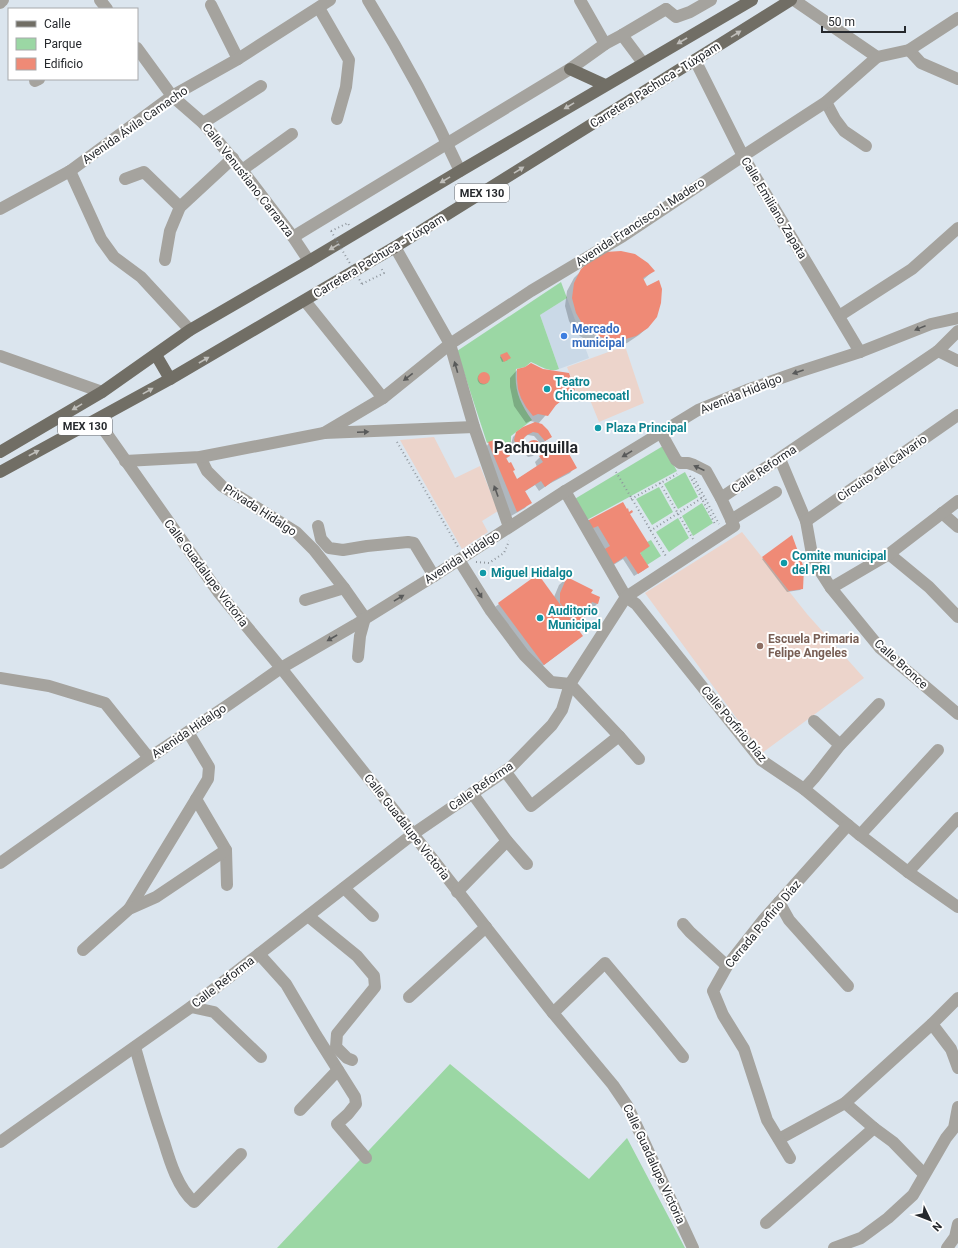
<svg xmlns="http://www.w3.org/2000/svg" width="958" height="1248" viewBox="0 0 958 1248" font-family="Roboto,sans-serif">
<rect width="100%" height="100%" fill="#dbe5ee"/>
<path fill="#cad9e7" d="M567,298L589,358L559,369L540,315Z"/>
<g fill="#ecd4cb">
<path d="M625,346L644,403L599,422L588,395L579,398L567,367Z"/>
<path d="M434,437L455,478L480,466L498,511L482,521L488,532L462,549L400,440Z"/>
<path d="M742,532L807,614L864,678L762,753L645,593Z"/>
</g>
<g fill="#9bd7a4">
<path d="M561,282L567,298L540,315L559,369C550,373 540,366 531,362L525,367L516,369C514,390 520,403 532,420L511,436V444L499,450L495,440L487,443L457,351Z"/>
<path d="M663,446L677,471L585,521L573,500Z"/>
<path d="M685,472L698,497L678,509L664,484Z"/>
<path d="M659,487L673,512L652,525L636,499Z"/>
<path d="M702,503L713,523L693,536L682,516Z"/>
<path d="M678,518L689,538L669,552L656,532Z"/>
<path d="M651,540L661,556L647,565L640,553L647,542Z"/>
<path d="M450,1064L589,1179L627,1138L685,1248H277Z"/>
</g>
<g fill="#0003">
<path d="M582,270L653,271L643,280L647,328L639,335L627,343L614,347H600L587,341L576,333L569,321L565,306L567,291L574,278Z"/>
<path d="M501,356L508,360L502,362L500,357Z"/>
<path d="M517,370L574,390L552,408L538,424L551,437L541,444L534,436L528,435L523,437L521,443L518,446L511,445V444L513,437L517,433L535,422L530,421L526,423L514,406L510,387V378Z"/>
<circle cx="483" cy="379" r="5.5"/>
<path d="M530,441H535L539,444V448L533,456L528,457L525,454L524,449Z"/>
<path d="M489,443L498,452L509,456L506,459L516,480L537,467L535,462L540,457L575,467L570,473L549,484L539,491L535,485L524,492L530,502L525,508L511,516L501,492L502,490L486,447Z"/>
<path d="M623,503L644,570L634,576L623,559L607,569L586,534Z"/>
<path d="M792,537L802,588L800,590L787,592L762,559Z"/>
<path d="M567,578L590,594L599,597L597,604L590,611L587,610L580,625L576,629L582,636L540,668L495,607L499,604L554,597L559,585Z"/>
</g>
<g fill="#ef8a76">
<path d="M621,251L635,254L648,263L655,271L643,278L647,286L659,280L662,289L661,303L657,317L648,328L636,336L622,340H608L594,334L583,325L576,313L572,298L574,283L581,269L592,259L605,252Z"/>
<path d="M507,352L511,358L504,362L500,355Z"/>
<path d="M531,363L543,369L569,373L575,390L556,405L548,416L538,414L533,416L526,407L521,398L518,389L517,379V369L525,367Z"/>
<circle cx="484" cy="378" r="6"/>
<path d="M535,422L542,424L548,430L552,437L545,441L538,433L533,432L527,435L524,438L522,443L515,442L514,440L516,432L523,427Z"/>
<path d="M494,440L498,451L506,447L510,456L506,458L509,463L511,462L515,470L513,471L517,479L543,462L539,456L563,443L577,468L553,481L545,487L541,481L525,491L532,503L517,512L488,442Z"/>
<circle cx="534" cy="447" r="7"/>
<path d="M623,502L627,509L628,508L629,512L632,510L633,512L630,514L650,546L640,553L649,567L638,574L626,556L612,565L603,550L610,546L598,526L591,529L587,521Z"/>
<path d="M792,535L804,568L803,589L789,591L762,557Z"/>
<path d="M538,574L583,636L544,665L498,603Z"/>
<path d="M567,577L593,590L591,593L600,597L598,604L592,602L581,625L574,622L560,603V593Z"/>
</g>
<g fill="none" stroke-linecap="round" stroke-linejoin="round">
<g stroke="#8f969d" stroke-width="2" stroke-dasharray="1 3" stroke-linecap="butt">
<path d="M331,231L348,223L349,225"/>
<path d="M362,284L384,273L381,268"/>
<path d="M397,442L458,547"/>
<path d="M616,472L667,558"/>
<path d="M690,476L715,524L714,525"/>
<path d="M694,478L719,524"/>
<path d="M660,483L693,539"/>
<path d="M631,499L677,474"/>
<path d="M650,531L702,498"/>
<path d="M476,562L489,563L504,553L509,541"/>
</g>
<g stroke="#a5a39e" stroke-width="12">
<path d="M100,0L107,9"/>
<path d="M368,0C402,55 433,112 460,171"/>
<path d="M580,0L605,44"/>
<path d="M794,0L877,57"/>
<path d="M0,3L3,0"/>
<path d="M211,5L238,59"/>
<path d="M319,8L349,60L346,87L337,119"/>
<path d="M666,9L676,17L690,12L711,0"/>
<path d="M622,35L643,63"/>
<path d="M137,48L172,96L203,123L242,170L293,237L309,261"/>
<path d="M909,50L921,63L958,79"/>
<path d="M695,60L743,156L860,352"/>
<path d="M35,81L39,79"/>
<path d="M826,102L835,119L844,131L866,146"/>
<path d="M203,123L261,86"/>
<path d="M242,170L292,134"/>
<path d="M70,171L101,239L114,257L141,277L190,330"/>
<path d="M125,179L144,172L180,207"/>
<path d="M0,209L70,171L172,96L238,59L330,0"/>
<path d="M293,237L570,69L605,44L622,35L666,9"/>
<path d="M395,247L450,344L474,427L509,527"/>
<path d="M165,260L170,231L180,207L233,158"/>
<path d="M305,301L383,398"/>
<path d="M839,316L912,269L958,228"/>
<path d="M938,351L958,361"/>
<path d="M0,356L102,392"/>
<path d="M97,420L219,593L281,668L413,834L553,1013L613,1085L628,1107L693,1248"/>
<path d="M324,433L383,398L450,344L531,291L623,236L743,156L826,102L877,57L909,50L958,18"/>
<path d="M661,433L676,460L680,463H688L694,465L706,471L721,498"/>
<path d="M200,457L207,471L222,486L296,532L314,550L344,588L365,618"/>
<path d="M780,459L806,521L813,560L831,588L880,648L958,714"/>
<path d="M125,461L200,457L324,433L474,427"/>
<path d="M565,491L626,597L636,604L761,760L804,789L860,835L908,872L958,907"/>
<path d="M942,513L958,527"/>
<path d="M731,520L776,492"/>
<path d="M806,521L958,415"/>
<path d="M318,526L321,539L329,548L343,550L367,546L408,542L414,543L434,576"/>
<path d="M889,554L929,587L958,617"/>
<path d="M459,560L491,611L524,655L551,682L570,684L619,736L639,759"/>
<path d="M831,588L889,554L958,501"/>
<path d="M305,600L344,588"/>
<path d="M358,657L360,636L365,618"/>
<path d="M0,678L49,686L105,703L149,758"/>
<path d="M814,721L840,745"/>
<path d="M505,771L531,806L619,736"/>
<path d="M804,789L814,778L840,745L879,704"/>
<path d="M472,793L507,841L527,864"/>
<path d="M196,799L226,850L227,885"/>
<path d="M860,835L938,750"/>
<path d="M0,863L149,758L228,705L281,668L355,625L434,576L565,491L698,410L747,390L798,372L860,352L931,324L958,318"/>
<path d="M908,872L958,818"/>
<path d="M344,888L373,916"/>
<path d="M457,892L507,841"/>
<path d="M779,902L789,920L848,986"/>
<path d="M129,909L196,799L208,779L209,767L188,732"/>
<path d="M308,916L357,956L374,976L375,987L337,1034L336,1047L347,1058L352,1060"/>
<path d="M683,924L690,932L727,966"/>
<path d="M83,950L129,909L156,897L226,850"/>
<path d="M259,954L286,984L316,1035L355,1097L356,1104L348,1114L337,1124L366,1158"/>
<path d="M409,997L486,927"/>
<path d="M191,1007L214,1012L261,1057"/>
<path d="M553,1013L605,963L658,1026L683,1057"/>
<path d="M932,1024L951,1049L958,1068"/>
<path d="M135,1047C144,1079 153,1111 164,1142C170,1162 178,1188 194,1202L241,1154"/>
<path d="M845,1103L874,1128L893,1142L924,1174"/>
<path d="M300,1110L338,1070"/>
<path d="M779,1139L845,1103L932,1024L958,998"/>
<path d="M0,1142L191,1007L413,834L511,767L552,725L562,710L570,684L626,597L734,526L721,498L938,351L958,331"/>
<path d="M790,1158L767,1120L744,1049L723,1015L713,991L727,966L764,919L848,825"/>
<path d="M766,1223L874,1128"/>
<path d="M834,1248L861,1238L888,1218L913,1195L946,1138L954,1128L958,1107"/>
<path d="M947,1248L955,1237L958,1224"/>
</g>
<g stroke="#716e65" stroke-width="12">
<path d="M570,69L605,85"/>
<path d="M156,355L170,379"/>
<path d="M0,452L102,392L190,330L309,261L460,171L752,0"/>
<path d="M0,472L170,379L395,247L791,0"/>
</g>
<path stroke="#8f969d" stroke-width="2" stroke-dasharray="1 3" stroke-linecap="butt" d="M331,231L362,284"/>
</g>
<defs><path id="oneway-solid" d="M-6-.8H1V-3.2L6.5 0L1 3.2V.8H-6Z"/></defs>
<g fill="#bfbeba">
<use href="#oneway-solid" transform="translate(736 34) rotate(-32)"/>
<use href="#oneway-solid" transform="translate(682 41) rotate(150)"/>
<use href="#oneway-solid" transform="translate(569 106) rotate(149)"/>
<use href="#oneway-solid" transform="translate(519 170) rotate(-32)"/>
<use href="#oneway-solid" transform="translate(445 180) rotate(149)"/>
<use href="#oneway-solid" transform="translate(334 247) rotate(149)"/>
<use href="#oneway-solid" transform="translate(204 360) rotate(-30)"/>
<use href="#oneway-solid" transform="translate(148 391) rotate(-29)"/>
<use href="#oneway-solid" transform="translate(77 407) rotate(149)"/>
<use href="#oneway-solid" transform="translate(34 453) rotate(-28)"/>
</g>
<g fill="#595a5a">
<use href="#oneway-solid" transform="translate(920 328) rotate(158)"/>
<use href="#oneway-solid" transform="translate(456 367) rotate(-106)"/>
<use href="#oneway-solid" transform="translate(798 372) rotate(161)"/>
<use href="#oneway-solid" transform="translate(408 377) rotate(142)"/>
<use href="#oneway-solid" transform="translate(363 432) rotate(-2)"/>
<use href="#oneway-solid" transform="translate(627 454) rotate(149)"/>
<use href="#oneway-solid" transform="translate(699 468) rotate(-155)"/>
<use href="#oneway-solid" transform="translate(496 491) rotate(-110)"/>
<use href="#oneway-solid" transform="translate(479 593) rotate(58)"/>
<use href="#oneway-solid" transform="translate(399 598) rotate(-31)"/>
<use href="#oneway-solid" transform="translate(332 638) rotate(150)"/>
</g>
<circle fill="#3f7fe0" stroke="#fff" stroke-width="1.5" cx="564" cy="336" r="4"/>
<g fill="#0f9aa8" stroke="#fff" stroke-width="1.5">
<circle cx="547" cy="389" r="4"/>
<circle cx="598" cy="428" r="4"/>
<circle cx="784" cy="563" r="4"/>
<circle cx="483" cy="573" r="4"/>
<circle cx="540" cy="618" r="4"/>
</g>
<circle fill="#8d6e63" stroke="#fff" stroke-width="1.5" cx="760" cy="646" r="4"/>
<g text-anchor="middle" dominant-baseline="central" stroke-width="4" stroke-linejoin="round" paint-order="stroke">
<g fill="#fff" stroke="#67696c" stroke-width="1">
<rect x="455" y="184" width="54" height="18" rx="3"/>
<rect x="58" y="417" width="54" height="18" rx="3"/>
</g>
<g font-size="11" font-weight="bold" fill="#26292d">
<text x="482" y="193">MEX 130</text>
<text x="85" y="426">MEX 130</text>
</g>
<g font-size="12" fill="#26292d" stroke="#fff">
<text transform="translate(655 85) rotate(-32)">Carretera Pachuca - Túxpam</text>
<text transform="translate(135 125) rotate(-35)">Avenida Ávila Camacho</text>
<text transform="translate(248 180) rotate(52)">Calle Venustiano Carranza</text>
<text transform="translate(774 208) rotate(59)">Calle Emiliano Zapata</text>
<text transform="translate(640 222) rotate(-33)">Avenida Francisco I. Madero</text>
<text transform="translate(379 256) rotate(-31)">Carretera Pachuca - Túxpam</text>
<text transform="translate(741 394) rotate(-22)">Avenida Hidalgo</text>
<text transform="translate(882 468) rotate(-35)">Circuito del Calvario</text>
<text transform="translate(764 469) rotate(-34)">Calle Reforma</text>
<text transform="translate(260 510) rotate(33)">Privada Hidalgo</text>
<text transform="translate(462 557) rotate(-33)">Avenida Hidalgo</text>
<text transform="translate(206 573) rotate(53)">Calle Guadalupe Victoria</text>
<text transform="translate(901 664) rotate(42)">Calle Bronce</text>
<text transform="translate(734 724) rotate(50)">Calle Porfirio Díaz</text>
<text transform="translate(189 731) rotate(-34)">Avenida Hidalgo</text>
<text transform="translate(481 786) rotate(-35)">Calle Reforma</text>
<text transform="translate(407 827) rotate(52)">Calle Guadalupe Victoria</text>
<text transform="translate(763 924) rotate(-50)">Cerrada Porfirio Díaz</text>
<text transform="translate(223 982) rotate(-38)">Calle Reforma</text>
<text transform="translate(654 1164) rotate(65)">Calle Guadalupe Victoria</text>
</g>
<g font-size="12" font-weight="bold" fill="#366cbe" stroke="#fff" text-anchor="start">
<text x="572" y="329">Mercado<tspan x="572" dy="14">municipal</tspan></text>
</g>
<g font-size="12" font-weight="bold" fill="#0d838f" stroke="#fff" text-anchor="start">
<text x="555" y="382">Teatro<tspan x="555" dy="14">Chicomecoatl</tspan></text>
<text x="606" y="428">Plaza Principal</text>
<text x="792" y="556">Comite municipal<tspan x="792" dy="14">del PRI</tspan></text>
<text x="491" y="573">Miguel Hidalgo</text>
<text x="548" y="611">Auditorio<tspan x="548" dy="14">Municipal</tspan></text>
</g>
<g font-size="12" font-weight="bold" fill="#785e54" stroke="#fff" text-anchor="start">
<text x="768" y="639">Escuela Primaria<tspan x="768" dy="14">Felipe Angeles</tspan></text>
</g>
<g font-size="16" font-weight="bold" fill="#26292d" stroke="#fff">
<text x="536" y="447">Pachuquilla</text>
</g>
</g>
<rect x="8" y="8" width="130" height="72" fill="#ffffff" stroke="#a8a9ab"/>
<rect x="16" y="21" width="20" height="6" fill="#716e65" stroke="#a8a9ab"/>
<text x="44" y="28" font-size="12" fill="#26292d">Calle</text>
<rect x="16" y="38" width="20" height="12" fill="#9bd7a4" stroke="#a8a9ab"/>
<text x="44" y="48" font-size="12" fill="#26292d">Parque</text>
<rect x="16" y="58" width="20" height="12" fill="#ef8a76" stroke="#a8a9ab"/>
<text x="44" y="68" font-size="12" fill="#26292d">Edificio</text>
<g transform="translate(930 1220) rotate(133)" stroke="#ffffff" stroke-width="3" paint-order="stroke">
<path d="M0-3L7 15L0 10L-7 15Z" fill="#26292d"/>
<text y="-6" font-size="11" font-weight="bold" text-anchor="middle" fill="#26292d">N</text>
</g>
<path d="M822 26v6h83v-6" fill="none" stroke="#26292d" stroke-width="2"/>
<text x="828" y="26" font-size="12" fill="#26292d" stroke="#ffffff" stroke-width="3" paint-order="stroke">50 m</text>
</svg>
